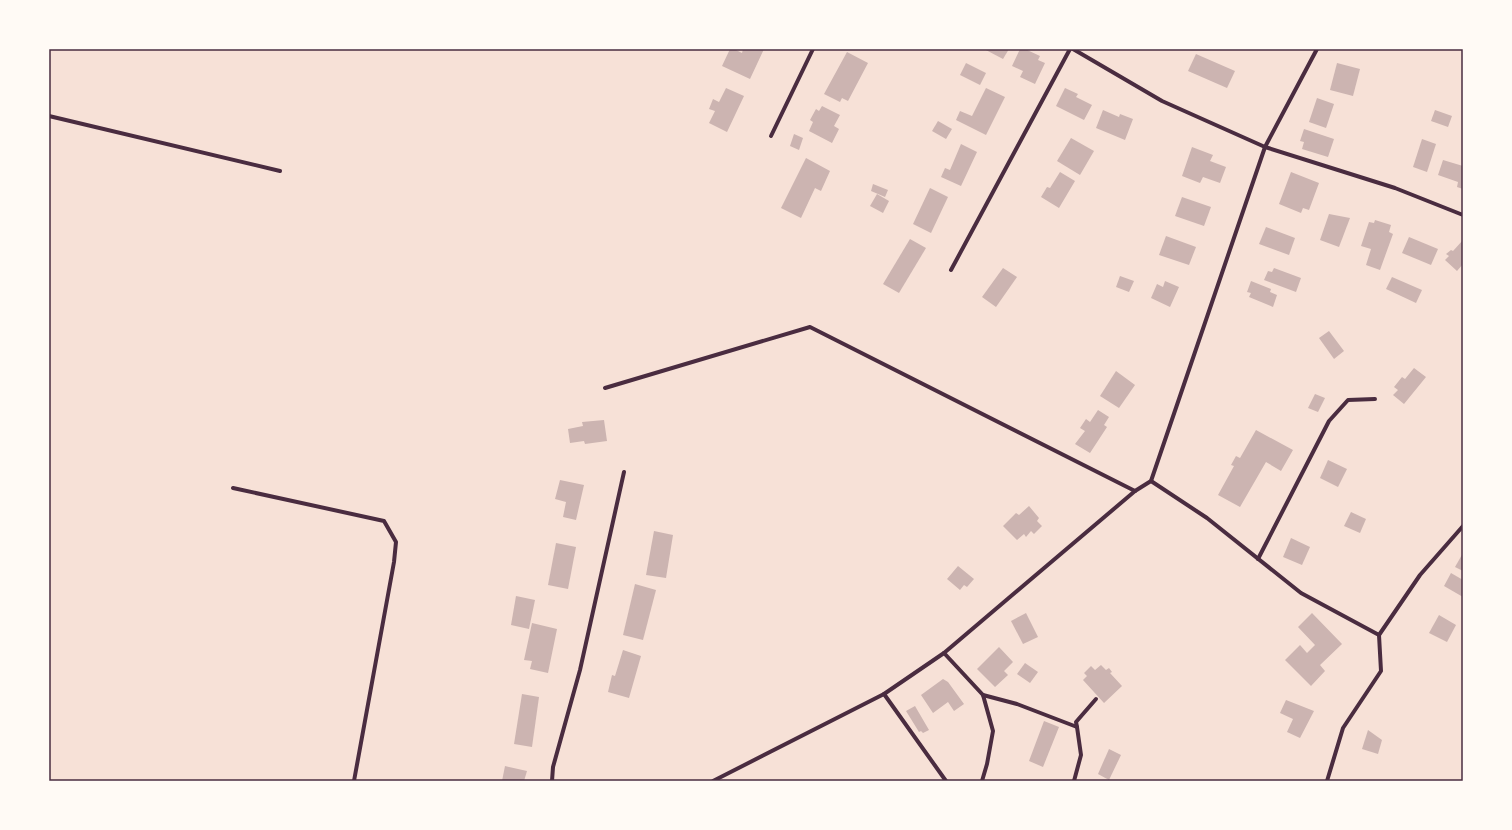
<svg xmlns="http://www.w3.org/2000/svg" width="1512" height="830" viewBox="0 0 1512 830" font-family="Cabin,sans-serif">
<rect width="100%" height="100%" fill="#f7e1d7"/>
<g fill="#ccb4b1">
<path d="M730,49H734L742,53L743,49H764L750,79L722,66Z"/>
<path d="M984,49H1009L1003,59Z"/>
<path d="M1020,49H1025L1040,56L1038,60L1045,63L1035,84L1020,77L1023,71L1012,66Z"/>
<path d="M847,52L868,63L848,101L842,98L840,102L824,94Z"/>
<path d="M1196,54L1235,71L1227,88L1188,71Z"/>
<path d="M966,63L986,73L980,85L960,75Z"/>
<path d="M1337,63L1360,69L1353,96L1330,90Z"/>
<path d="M726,88L744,96L727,132L709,123L715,111L709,109L713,99L719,102Z"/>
<path d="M986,88L1005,97L986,135L956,120L960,111L972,116Z"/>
<path d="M1065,88L1078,94L1076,97L1092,105L1084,120L1056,106Z"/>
<path d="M1317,98L1334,104L1326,128L1309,122Z"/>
<path d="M822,106L840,115L834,126L839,129L832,143L809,131L813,122L810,120L816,109L819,111Z"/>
<path d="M1103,110L1119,117L1120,114L1133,119L1125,140L1096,128Z"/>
<path d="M1435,110L1452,116L1448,127L1431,121Z"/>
<path d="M938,121L952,129L946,139L932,131Z"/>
<path d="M1304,129L1334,139L1328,157L1302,149L1304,142L1300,141Z"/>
<path d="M794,134L803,138L799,150L790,146Z"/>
<path d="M1071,138L1094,151L1080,175L1057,161Z"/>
<path d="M1422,139L1436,144L1427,172L1413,167Z"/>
<path d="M961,144L977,152L961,186L941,177L945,168L950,170Z"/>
<path d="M1192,147L1213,155L1210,161L1226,167L1220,183L1203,177L1200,183L1182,176Z"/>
<path d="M806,158L830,171L821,191L815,188L801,218L781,208Z"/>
<path d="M1443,160L1463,166V189L1457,187L1458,182L1438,175Z"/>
<path d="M1060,172L1075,181L1059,208L1041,197L1047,187L1050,188Z"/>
<path d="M1291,172L1319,183L1309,210L1303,208L1301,213L1279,204Z"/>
<path d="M873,184L888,190L885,197L871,191Z"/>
<path d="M930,188L948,197L931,233L913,224Z"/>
<path d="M877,194L889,201L883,213L870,206Z"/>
<path d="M1182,197L1211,207L1204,226L1175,216Z"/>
<path d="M1329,214L1350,218L1339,247L1320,240Z"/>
<path d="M1375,220L1391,225L1389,232L1393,234L1380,270L1366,265L1371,249L1361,246L1369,222L1374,223Z"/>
<path d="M1266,227L1295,238L1289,255L1259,244Z"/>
<path d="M1166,236L1196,247L1189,265L1159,255Z"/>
<path d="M1409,237L1438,249L1431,265L1402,253Z"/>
<path d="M910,239L926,248L899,293L883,284Z"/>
<path d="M1463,240V264L1457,271L1445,260L1449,256L1446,254L1451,250L1453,251Z"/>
<path d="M1003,268L1017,277L996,307L982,297Z"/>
<path d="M1274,268L1301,278L1296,292L1264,280L1268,271L1272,272Z"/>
<path d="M1120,276L1134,281L1129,292L1116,287Z"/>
<path d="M1392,277L1422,290L1416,303L1386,289Z"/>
<path d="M1165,281L1179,287L1170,307L1151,298L1157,284L1163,287Z"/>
<path d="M1251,281L1271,289L1270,292L1277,295L1273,307L1249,297L1251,293L1247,292Z"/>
<path d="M1329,331L1344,351L1334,359L1319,338Z"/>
<path d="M1414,368L1426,377L1404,404L1393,395L1398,390L1394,387L1402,377L1405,379Z"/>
<path d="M1116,371L1135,385L1119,408L1100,396Z"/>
<path d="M1315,394L1325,398L1318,412L1308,408Z"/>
<path d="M1098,410L1109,417L1104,425L1107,427L1090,453L1075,444L1085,431L1080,428L1086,419L1090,422Z"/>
<path d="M604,420L607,441L585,444L584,441L570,443L568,429L583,426L582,422Z"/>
<path d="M1256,430L1293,450L1281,471L1266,462L1240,507L1218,495L1234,466L1231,465L1236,456L1240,458Z"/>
<path d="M1328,460L1347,469L1338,487L1320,478Z"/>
<path d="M560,480L584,485L576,520L563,517L566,502L555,499Z"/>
<path d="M1029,506L1039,518L1037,521L1042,526L1034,534L1031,531L1026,537L1024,534L1017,540L1003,526L1016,513L1019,515Z"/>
<path d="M1351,512L1366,519L1360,533L1344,526Z"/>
<path d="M654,531L673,535L666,578L646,575Z"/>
<path d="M1291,538L1310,547L1302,565L1283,557Z"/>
<path d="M556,543L576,547L568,589L548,585Z"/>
<path d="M1463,553V571L1455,567Z"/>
<path d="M958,566L974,579L967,587L964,585L960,590L947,579Z"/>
<path d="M1451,573L1463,580V597L1444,586Z"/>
<path d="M635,584L656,590L643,640L623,635Z"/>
<path d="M516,596L535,600L529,629L511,625Z"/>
<path d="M1026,613L1038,637L1023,644L1011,621Z"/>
<path d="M1312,613L1342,644L1320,665L1325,671L1311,686L1285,660L1300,645L1307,653L1315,645L1298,627Z"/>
<path d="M1439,615L1456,625L1447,642L1429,633Z"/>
<path d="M532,623L557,629L548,673L530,669L532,661L524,660Z"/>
<path d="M999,647L1013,662L1004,671L1008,675L995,687L977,669Z"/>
<path d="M623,650L641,656L629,698L608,692L612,675L615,676Z"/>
<path d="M1025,663L1038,672L1030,683L1017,674Z"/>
<path d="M1101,665L1106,670L1109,668L1112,672L1110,673L1122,686L1104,703L1083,680L1087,676L1084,673L1091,666L1095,670Z"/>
<path d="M943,679L948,682L964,704L954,711L948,702L933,713L921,695Z"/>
<path d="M522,694L539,697L532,747L514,744Z"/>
<path d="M1286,700L1314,711L1300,738L1287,732L1293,719L1280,713Z"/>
<path d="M915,706L929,730L923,733L921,731L919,732L906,711Z"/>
<path d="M1044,721L1059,727L1043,767L1029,761Z"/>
<path d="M1368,730L1382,740L1378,754L1362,749Z"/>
<path d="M1109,749L1121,755L1109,780L1098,774Z"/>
<path d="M505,766L527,771L524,781H502Z"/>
</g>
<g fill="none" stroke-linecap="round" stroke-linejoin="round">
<g stroke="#4a2c40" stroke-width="4">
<path d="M1073,49L1162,101L1265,147L1395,188L1463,215"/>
<path d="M49,116L280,171"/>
<path d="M771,136L813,49"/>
<path d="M951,270L1070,49"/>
<path d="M605,388L810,327L1135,491"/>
<path d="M1151,481L1207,518L1301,593L1379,635L1381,671L1343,728L1327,781"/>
<path d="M233,488L384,521L396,542L394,562L354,781"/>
<path d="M1258,559L1329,421L1348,400L1375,399"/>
<path d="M1379,635L1420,575L1463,526"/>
<path d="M944,653L983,695L993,731L987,764L982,781"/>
<path d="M884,694L946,781"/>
<path d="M983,695L1017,704L1077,727L1081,755L1074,781"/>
<path d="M1077,727L1076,722L1096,699"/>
<path d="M552,781L553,767L580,670L624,472"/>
<path d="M713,781L884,694L944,653L1135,491L1151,481L1265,147L1317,49"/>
</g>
</g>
<rect width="1512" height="830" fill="none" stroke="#fffaf5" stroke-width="100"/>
<rect x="50" y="50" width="1412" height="730" fill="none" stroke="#4a2c40" stroke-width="1.5"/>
</svg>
